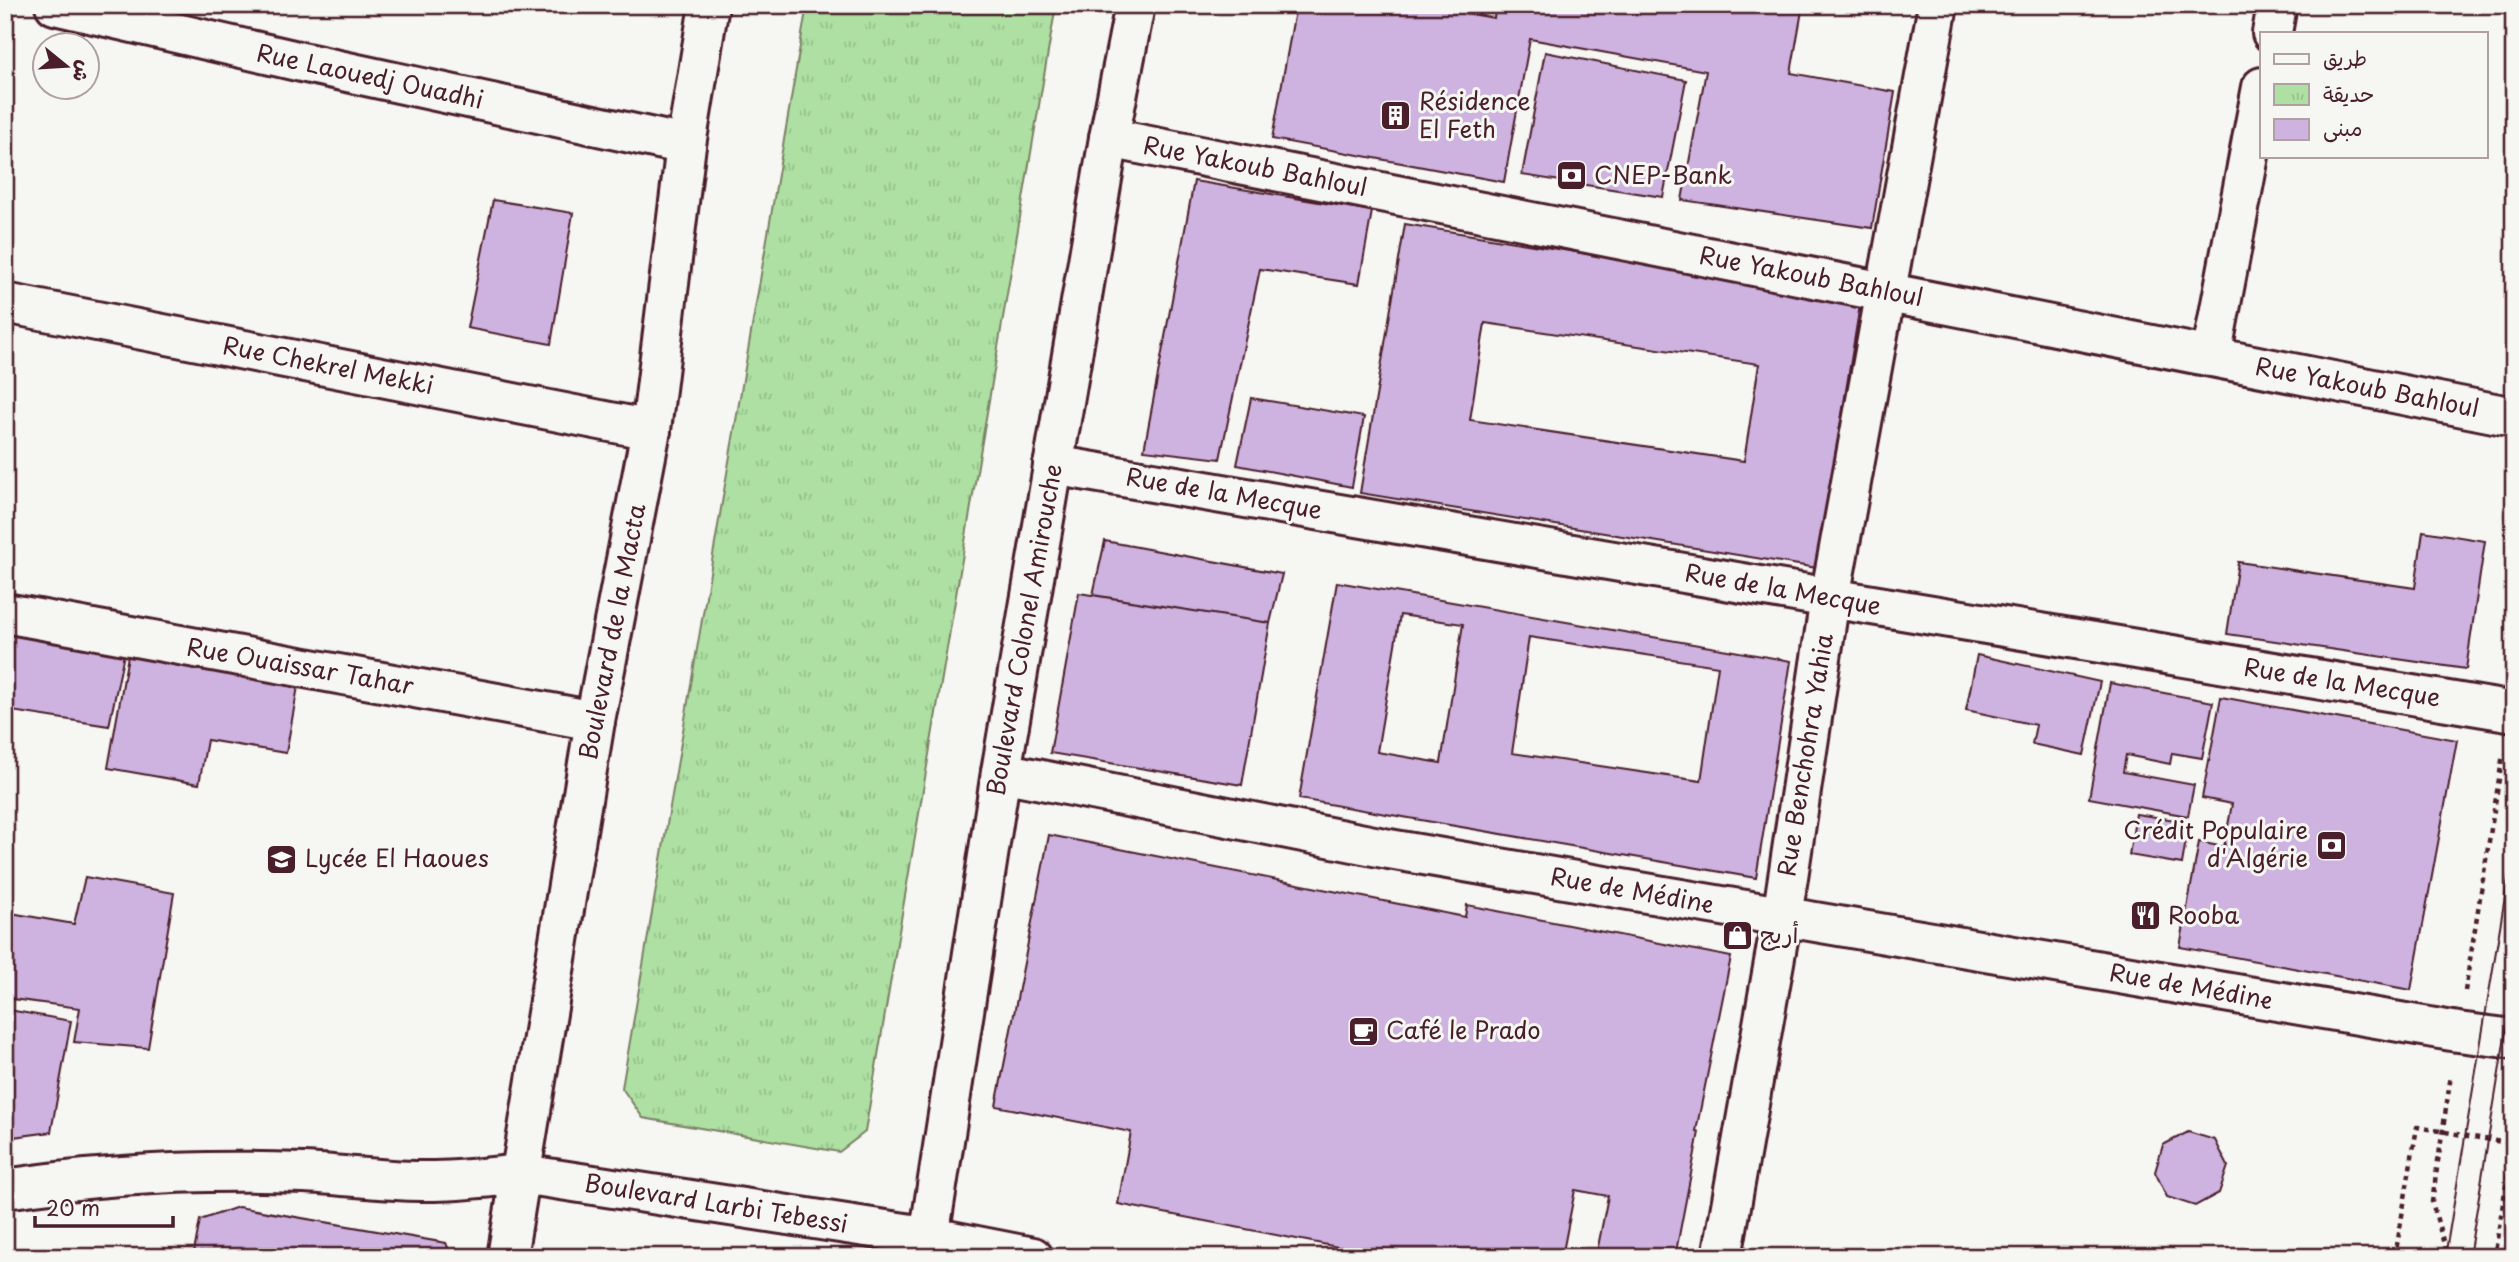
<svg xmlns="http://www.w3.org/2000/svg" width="2519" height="1262" font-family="'Playpen Sans','Playpen Sans Arabic',sans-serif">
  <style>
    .park { fill: url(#park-tufts); stroke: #7c8066; stroke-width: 2 }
    .building { fill: #ceb3e1; stroke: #4a1f2b; stroke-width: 2; fill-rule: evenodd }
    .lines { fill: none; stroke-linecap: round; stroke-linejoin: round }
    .minor-casing { stroke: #4a1f2b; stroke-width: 44 }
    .secondary-casing { stroke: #4a1f2b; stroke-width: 44 }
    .primary-casing { stroke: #4a1f2b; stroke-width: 44 }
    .path { stroke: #4a1f2b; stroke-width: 4.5; stroke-dasharray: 5 5; stroke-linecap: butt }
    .minor { stroke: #f6f6f2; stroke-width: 38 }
    .secondary { stroke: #f6f6f2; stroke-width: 38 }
    .primary { stroke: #f6f6f2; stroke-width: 38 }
    .tram { stroke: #4a1f2b; stroke-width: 2 }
    .labels { text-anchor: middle; stroke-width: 6; stroke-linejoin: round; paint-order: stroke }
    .street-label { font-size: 24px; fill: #4a1f2b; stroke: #f6f6f2 }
    .poi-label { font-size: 24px; fill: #4a1f2b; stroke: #f6f6f2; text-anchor: start }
  </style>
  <defs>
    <pattern id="park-tufts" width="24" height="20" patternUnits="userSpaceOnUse" patternTransform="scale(1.75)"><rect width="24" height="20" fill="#ade0a2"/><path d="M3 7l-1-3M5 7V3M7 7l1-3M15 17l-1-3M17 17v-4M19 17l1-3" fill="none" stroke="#96c08c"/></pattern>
  </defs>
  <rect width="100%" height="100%" fill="#f6f6f2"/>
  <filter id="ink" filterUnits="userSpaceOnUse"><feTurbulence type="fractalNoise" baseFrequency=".0143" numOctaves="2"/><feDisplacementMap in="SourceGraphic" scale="14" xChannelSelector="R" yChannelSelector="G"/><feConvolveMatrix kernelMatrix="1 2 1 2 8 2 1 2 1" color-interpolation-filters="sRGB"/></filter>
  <g filter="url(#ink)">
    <!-- park -->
    <path class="park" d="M807 5H1056L865 1132 839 1152 643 1118 622 1088Z"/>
    <!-- building -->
    <path class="building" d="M1296 5H1422L1494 18 1496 5H1803L1791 73 1895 92 1872 228 1682 200 1706 71 1530 39 1504 182 1272 139Z
      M1545 52 1686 80 1663 197 1522 175Z
      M1194 181 1372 211 1359 284 1260 269 1220 459 1144 450Z
      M493 200 573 213 551 344 467 328Z
      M1405 224 1861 299 1817 568 1360 493ZM1485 323 1759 364 1744 461 1470 420Z
      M1251 398 1364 417 1352 487 1237 465Z
      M2423 531 2485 541 2466 669 2227 634 2238 562 2415 588Z
      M1105 541 1282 574 1270 623 1093 595Z
      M1337 582 1791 661 1756 878 1299 799ZM1400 615 1463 624 1441 763 1377 752ZM1529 637 1718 666 1701 781 1512 753Z
      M1079 593 1270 623 1242 785 1050 753Z
      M5 628 125 649 109 726 5 710Z
      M129 650 299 681 286 753 207 740 199 784 108 768Z
      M1977 655 2100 682 2084 755 2032 744 2036 725 1966 710Z
      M2110 683 2213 702 2202 758 2172 753 2170 764 2126 755 2123 772 2194 785 2188 816 2089 798Z
      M2221 697 2457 740 2411 990 2180 947 2199 842 2224 847 2232 804 2202 798Z
      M2136 814 2189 822 2182 864 2129 855Z
      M1049 835 1465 917 1467 905 1731 957 1696 1131 1699 1132 1675 1257H1596L1608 1196 1575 1190 1562 1257H1389L1118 1204 1131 1132 996 1106Z
      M85 877 174 893 148 1048 74 1042 80 1008 5 998V912L74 924Z
      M9 1010 71 1021 51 1132 5 1138V1031Z
      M2188 1132 2215 1140 2228 1166 2219 1193 2195 1206 2167 1197 2155 1172 2163 1145Z
      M238 1207 446 1243 452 1257H193L200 1220Z"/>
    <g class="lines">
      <defs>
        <path id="minor" d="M55 5 306 63 686 145
          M2272 33 2277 5
          M1109 138 2514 417
          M5 303 651 430
          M2211 357 2262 87
          M1053 465 1830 598 2514 712
          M5 613 595 721
          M1001 772 1389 849 2458 1032 2514 1039
          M1722 1257 1782 917 1830 598 1938 5"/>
        <path id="secondary" d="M5 1189C103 1174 205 1169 304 1173 343 1175 382 1181 421 1181 454 1182 489 1177 522 1174"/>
        <path id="primary" d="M522 1174 931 1237 1033 1257
          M507 1257 595 721 651 430 686 145 709 5
          M926 1257 1001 772 1109 138 1135 5"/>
      </defs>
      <!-- minor casing -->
      <use href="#minor" class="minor-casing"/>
      <!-- secondary casing -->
      <use href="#secondary" class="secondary-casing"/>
      <!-- primary casing -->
      <use href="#primary" class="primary-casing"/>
      <!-- path -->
      <path class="path" d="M2465 991 2503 754
        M2446 1251 2432 1202 2451 1075
        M2469 1254V1257
        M2395 1257 2417 1127 2513 1144 2494 1257
        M2509 1257 2514 1223"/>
      <!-- minor -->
      <use href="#minor" class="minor"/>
      <!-- secondary -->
      <use href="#secondary" class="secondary"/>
      <!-- primary -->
      <use href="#primary" class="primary"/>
      <!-- tram -->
      <path class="tram" d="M2445 1257 2514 843
        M2469 1257 2514 981"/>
    </g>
  </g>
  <!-- icons -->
  <defs>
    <symbol id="building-square" viewBox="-11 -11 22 22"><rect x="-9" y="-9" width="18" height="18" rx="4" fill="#4a1f2b" stroke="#f6f6f2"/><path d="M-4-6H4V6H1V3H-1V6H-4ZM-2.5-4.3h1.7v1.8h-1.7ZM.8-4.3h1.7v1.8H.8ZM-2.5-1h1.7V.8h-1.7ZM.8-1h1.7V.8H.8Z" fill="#fff"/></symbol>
    <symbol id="bank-square" viewBox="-11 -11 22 22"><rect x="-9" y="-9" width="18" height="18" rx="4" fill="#4a1f2b" stroke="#f6f6f2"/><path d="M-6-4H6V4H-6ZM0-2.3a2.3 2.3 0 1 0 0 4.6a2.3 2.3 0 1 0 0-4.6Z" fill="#fff"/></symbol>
    <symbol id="university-square" viewBox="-11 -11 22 22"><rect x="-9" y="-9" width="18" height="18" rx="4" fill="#4a1f2b" stroke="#f6f6f2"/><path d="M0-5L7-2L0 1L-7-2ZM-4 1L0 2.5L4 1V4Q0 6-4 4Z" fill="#fff"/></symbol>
    <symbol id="restaurant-square" viewBox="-11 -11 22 22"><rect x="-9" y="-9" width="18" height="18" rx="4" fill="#4a1f2b" stroke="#f6f6f2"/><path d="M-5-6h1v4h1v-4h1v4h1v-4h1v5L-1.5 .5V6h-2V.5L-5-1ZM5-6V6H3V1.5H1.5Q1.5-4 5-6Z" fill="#fff"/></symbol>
    <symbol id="shop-square" viewBox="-11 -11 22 22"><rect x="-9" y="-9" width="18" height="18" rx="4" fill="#4a1f2b" stroke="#f6f6f2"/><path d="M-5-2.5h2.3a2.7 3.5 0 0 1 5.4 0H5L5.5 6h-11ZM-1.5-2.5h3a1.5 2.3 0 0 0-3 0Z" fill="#fff"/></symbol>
    <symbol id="cafe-square" viewBox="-11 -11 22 22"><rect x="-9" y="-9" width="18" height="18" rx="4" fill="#4a1f2b" stroke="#f6f6f2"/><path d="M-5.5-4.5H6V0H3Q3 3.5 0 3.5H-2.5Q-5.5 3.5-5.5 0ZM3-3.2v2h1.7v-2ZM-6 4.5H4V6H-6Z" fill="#fff"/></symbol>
  </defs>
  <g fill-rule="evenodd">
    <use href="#building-square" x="1378" y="98" width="35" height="35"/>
    <use href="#bank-square" x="1554" y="158" width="35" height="35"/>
    <use href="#bank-square" x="2314" y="828" width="35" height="35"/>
    <use href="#university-square" x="264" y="842" width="35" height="35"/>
    <use href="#restaurant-square" x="2128" y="898" width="35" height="35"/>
    <use href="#shop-square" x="1720" y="918" width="35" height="35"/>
    <use href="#cafe-square" x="1346" y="1014" width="35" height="35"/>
  </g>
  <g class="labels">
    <!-- street labels -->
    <g class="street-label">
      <text transform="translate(370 77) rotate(12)" y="8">Rue Laouedj Ouadhi</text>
      <text transform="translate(1255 167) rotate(11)" y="8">Rue Yakoub Bahloul</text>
      <text transform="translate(1811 277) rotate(11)" y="8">Rue Yakoub Bahloul</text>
      <text transform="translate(328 366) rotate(11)" y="8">Rue Chekrel Mekki</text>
      <text transform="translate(2367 388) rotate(11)" y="8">Rue Yakoub Bahloul</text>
      <text transform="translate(1224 494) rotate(10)" y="8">Rue de la Mecque</text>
      <text transform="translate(1783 590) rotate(10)" y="8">Rue de la Mecque</text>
      <text transform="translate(1025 630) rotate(-80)" y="8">Boulevard Colonel Amirouche</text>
      <text transform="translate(613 632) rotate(-79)" y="8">Boulevard de la Macta</text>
      <text transform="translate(300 667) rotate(10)" y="8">Rue Ouaissar Tahar</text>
      <text transform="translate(2342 683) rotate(9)" y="8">Rue de la Mecque</text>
      <text transform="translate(1806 755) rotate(-81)" y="8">Rue Benchohra Yahia</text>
      <text transform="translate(1632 891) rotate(10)" y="8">Rue de Médine</text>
      <text transform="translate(2191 987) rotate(10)" y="8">Rue de Médine</text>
      <text transform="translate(716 1204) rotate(9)" y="8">Boulevard Larbi Tebessi</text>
    </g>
    <!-- poi labels -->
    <g class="poi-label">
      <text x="1419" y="110">Résidence<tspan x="1419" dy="28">El Feth</tspan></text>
      <text x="1594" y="184">CNEP-Bank</text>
      <text x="2308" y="839" text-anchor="end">Crédit Populaire<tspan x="2308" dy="28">d'Algérie</tspan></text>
      <text x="305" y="867">Lycée El Haoues</text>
      <text x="2168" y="924">Rooba</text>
      <text x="1760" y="943">أريج</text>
      <text x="1386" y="1039">Café le Prado</text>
    </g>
  </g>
  <!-- margin -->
  <rect width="2519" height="1262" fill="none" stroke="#f6f6f2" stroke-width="28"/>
  <rect x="14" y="14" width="2491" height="1234" fill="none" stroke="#4a1f2b" stroke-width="2.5" filter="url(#ink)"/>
  <!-- legend -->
  <rect x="2260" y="32" width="228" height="126" fill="#f6f6f2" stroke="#b1a0a2" stroke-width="2"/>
  <rect x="2274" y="54" width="35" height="10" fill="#f6f6f2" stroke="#b1a0a2" stroke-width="2"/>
  <text x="2323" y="66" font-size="21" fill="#4a1f2b">طريق</text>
  <rect x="2274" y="84" width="35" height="21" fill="url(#park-tufts)" stroke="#b1a0a2" stroke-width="2"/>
  <text x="2323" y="102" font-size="21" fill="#4a1f2b">حديقة</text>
  <rect x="2274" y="119" width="35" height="21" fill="#ceb3e1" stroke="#b1a0a2" stroke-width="2"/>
  <text x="2323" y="136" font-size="21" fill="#4a1f2b">مبنى</text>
  <!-- north arrow -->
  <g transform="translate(66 66) rotate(108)"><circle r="33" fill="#f6f6f2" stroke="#b1a0a2" stroke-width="2"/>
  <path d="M0-5L12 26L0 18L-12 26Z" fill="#4a1f2b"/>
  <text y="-10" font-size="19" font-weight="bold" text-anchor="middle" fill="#4a1f2b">ش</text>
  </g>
  <!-- scale -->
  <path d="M35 1216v10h138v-10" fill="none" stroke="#4a1f2b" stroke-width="3.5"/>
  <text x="46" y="1216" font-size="21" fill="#4a1f2b" stroke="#f6f6f2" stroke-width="5" paint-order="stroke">20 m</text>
</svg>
